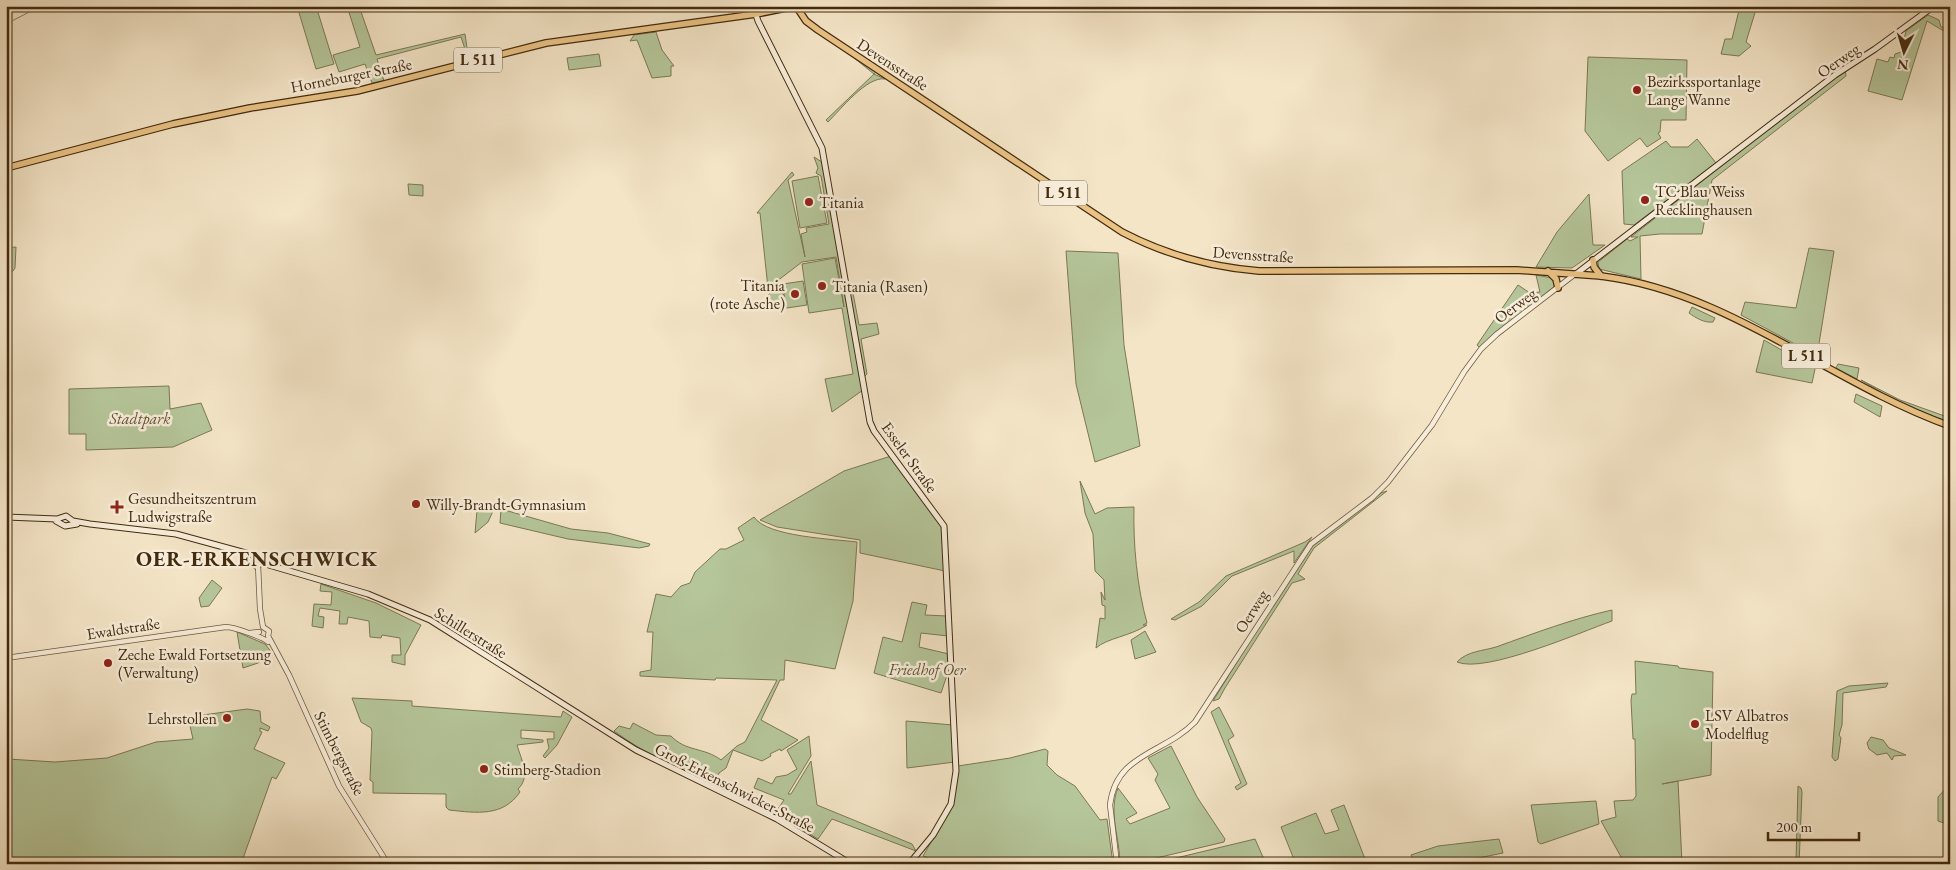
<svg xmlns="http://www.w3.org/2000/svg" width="1956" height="870" font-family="'EB Garamond',serif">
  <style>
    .green { fill: #b5c69a; stroke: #7c7854 }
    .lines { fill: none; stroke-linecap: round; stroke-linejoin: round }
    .stream { stroke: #788376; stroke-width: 1 }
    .tertiary-casing { stroke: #6f5a3d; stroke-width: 6 }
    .secondary-casing { stroke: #432b0f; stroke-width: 7 }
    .primary-casing { stroke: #432b0f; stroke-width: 8 }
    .trunk-casing { stroke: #432b0f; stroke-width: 8 }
    .tertiary { stroke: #f8eedb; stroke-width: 4.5 }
    .secondary { stroke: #f8eedb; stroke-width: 5 }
    .primary { stroke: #eac284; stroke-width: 5.5 }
    .trunk { stroke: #eac284; stroke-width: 5.5 }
    .poi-dot { fill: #8f2418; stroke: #f8eedb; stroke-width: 2 }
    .labels { text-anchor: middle; stroke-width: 5; stroke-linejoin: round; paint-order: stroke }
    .shield { fill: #f8eedb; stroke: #79664c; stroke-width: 1 }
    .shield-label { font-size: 15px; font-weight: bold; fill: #432b0f }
    .street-label { font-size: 16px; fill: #432b0f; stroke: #f8eedb }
    .poi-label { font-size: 16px; fill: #432b0f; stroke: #f8eedb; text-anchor: start }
    .park-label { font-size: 16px; font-style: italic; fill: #605232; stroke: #f8eedb }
    .district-label { font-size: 21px; font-weight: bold; letter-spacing: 1px; fill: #432b0f; stroke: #f8eedb }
  </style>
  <rect width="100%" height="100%" fill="#f4e5c7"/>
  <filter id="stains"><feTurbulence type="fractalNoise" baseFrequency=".004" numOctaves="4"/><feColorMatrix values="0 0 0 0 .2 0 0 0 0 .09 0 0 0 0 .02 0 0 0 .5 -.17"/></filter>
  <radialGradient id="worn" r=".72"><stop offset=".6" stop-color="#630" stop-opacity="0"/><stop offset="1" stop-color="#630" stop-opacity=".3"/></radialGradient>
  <!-- green -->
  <path class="green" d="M297 6H316L334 64 316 69Z
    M347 6H359L376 55 465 34 467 48 465 49 461 37 377 59 384 81 372 83 365 64 339 72 333 55 360 47Z
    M1740 6H1757L1746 42 1751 46 1739 56 1721 54 1725 39H1732Z
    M1928 15 1939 20 1941 27H1950V30H1942L1927 21 1902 100 1868 91 1877 59 1888 62 1890 57 1894 58 1895 54 1901 52 1906 31Z
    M656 32 662 50 674 66H671V76L652 78 637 40 630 41 634 35Z
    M843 49 876 72 874 74 885 79C867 76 840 110 828 122L826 120 874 74Z
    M599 54 601 66 569 70 567 58Z
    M1588 57 1687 60 1686 120H1661L1660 132 1658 133 1661 138 1647 147 1640 138 1608 161 1585 131Z
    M1845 69 1846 76 1712 180 1702 234H1660L1640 236 1641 279 1599 269 1598 262 1602 259 1627 239 1630 241 1638 237H1631Z
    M1697 139 1716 163 1634 225 1624 224 1622 171 1666 141 1671 147H1688Z
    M814 157 822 162 849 295 853 293 859 325 877 323 879 334 861 339 867 374 863 378V390L832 412 825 379 853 374 842 308 809 313 802 264 835 258 844 307 836 257 802 262 768 288 760 213H757L792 172 794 175 788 180 805 257 801 234 807 232 806 228 829 224 821 176 816 173 818 168Z
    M818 176 827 223 800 228 792 181Z
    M408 184 423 185V196L409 195Z
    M1589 194 1593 245H1605L1572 268 1536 267 1557 232Z
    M16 247 15 268 13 271 6 272V248Z
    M1809 248 1834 251 1817 356 1741 315 1745 302 1796 308Z
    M1066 251 1118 253 1124 345 1140 446 1095 462 1076 384Z
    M1536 275 1552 278 1556 285 1480 348 1477 345 1518 285 1530 293 1540 292Z
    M803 281 807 305 787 308 764 301 775 286 781 285 785 301 783 284Z
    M1692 307 1715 318 1713 322C1704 323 1696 318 1689 313Z
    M1764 340 1815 369 1812 383 1756 372Z
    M1838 364 1859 368 1857 379 1836 368Z
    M1861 380 1900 400 1950 418V423L1897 402Z
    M169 386 170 409 201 403 212 430 173 447 86 450V434H69V389Z
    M1856 394 1882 406 1880 417 1854 402Z
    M891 456 942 527 945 571 860 553V540L777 527 760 520 844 471Z
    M1080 481 1095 514 1107 508 1134 507C1133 544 1137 587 1147 623L1143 625H1147C1131 636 1107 638 1096 648L1100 618 1105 619V606L1102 605 1101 592 1105 600 1104 580 1095 571 1093 534 1085 513Z
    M1387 491 1314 548 1298 574 1305 579 1292 583 1225 688 1219 699 1213 701 1294 569 1314 542 1381 493Z
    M501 509 571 529 608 533 650 544 649 546 639 548 568 539 500 523Z
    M477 510 493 511 488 522 475 533Z
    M754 517C767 537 834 539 857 542L853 601 835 669 785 660 784 680H780L761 720 798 740 781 751 780 749 770 754 771 756 762 761 733 750 726 768 719 773 714 784C678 769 645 754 614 731L619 726 630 729 633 723 656 735 671 736C686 752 704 747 721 760L737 746 745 742 777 680 716 678 715 680 640 676V672L651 670 653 632H647L656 594 671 597 681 586 690 583 695 572 720 549H726L744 540 738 528Z
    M1312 537 1294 563V551L1232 576 1202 606 1175 620 1171 619 1199 602 1226 576 1305 542Z
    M212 580 222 588 209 606 201 607 199 598Z
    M321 584 376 603 421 625 405 655V665L392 662V655H401L400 638 382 635 381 638 370 637 369 621 348 617 347 624H339L340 611 320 608 318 616 324 617 323 628 312 626 314 604 331 605 332 592 320 591Z
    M912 602 927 605 925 615 947 616 948 636 921 633 919 647 949 654 948 672 941 693 874 673 883 637 902 642Z
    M1612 610V621C1581 632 1485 674 1457 662 1467 651 1483 651 1496 647 1535 633 1572 619 1612 610Z
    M1145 631 1156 652 1135 659 1131 640Z
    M237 632 265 644 273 654 258 663 243 668Z
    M1635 661 1678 666 1679 668 1713 672 1711 775 1662 784 1678 781 1682 864H1625L1601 821 1616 817 1614 801 1633 800 1636 796 1635 739H1633L1631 700 1632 694H1636Z
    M1888 683 1886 687 1843 693 1842 725 1839 735 1841 738 1838 759 1835 761 1832 757 1837 691 1849 686Z
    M352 698 412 701V706L561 717 563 711 572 717 557 745 545 758 543 756 549 748 547 739H554V732L521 730V738L543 740V742L517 745C521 759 531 777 518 789L520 792C503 817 477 813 449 810L446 807V794L373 793V782L370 780 372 732 371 728 361 722Z
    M1219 707 1234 736 1228 740 1247 784 1237 790 1235 787 1241 783 1211 712Z
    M247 709 260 711 261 722 270 727 268 731 260 728V731L262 732 254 749 285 763 276 779 272 777 241 864H6V751L8 759 55 762 107 758 156 742 193 739 188 717Z
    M906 721 953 725 955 762 907 768Z
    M809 736 811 756 788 794H791L811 761 817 805 912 844 916 851 832 819 818 839 775 813 784 800 754 788 758 778 772 784 776 777 787 775 797 769 787 750Z
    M1871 737 1883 740 1889 748 1906 755 1894 756 1892 760 1887 753 1877 755 1869 749 1867 743Z
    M1171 746 1197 797 1225 839 1224 842 1131 864H1120C1120 839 1108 812 1118 788L1137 813 1126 819 1130 824 1170 808 1155 780 1158 774 1148 758Z
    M1045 749 1048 751 1047 765 1057 775 1075 786 1100 820 1107 819 1113 864H942L923 856 953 804 958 766 1010 758Z
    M1950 784V825L1938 821V797Z
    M1798 786 1801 788 1802 792 1799 864 1796 861Z
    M1596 801 1599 824 1541 844 1538 842 1531 805Z
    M1344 805 1367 864 1295 862 1281 827 1316 813 1325 834 1339 830 1331 810Z
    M1255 839 1266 864H1151Z
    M1499 839 1503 853 1449 864H1415L1411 855 1438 846Z
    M1711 859 1789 864H1711Z"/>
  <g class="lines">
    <!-- stream -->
    <path class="stream" d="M6 24 41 6"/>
    <defs>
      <path id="tertiary" d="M258 565 260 609 263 627 269 631 268 636 289 675 339 786 388 864
        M250 633 259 632
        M6 658 226 627C234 627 265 638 268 642
        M1117 864 1110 805C1116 753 1164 754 1195 722L1311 544 1372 498 1388 482 1432 425 1464 372 1481 349 1497 334 1575 274"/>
      <path id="secondary" d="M753 6 758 21 822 148 870 422 874 431 944 526 956 771 951 804 933 835 909 864
        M1576 274 1835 75 1875 49 1934 6
        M6 517 57 519 66 516 73 521 90 524 176 534 253 555
        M56 521 65 526 77 524
        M245 556 256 566 262 563 263 558
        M262 563 368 594 430 620 636 750 777 819 851 864"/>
      <path id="primary" d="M6 168 173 124 250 108 357 91 546 43 756 14 796 6 806 21 818 30 1122 232C1166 255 1209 267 1259 271L1517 270 1601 276
        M1593 260 1594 267 1601 276
        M1548 271 1556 279 1558 288"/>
      <path id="trunk" d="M1601 276C1730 292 1830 383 1950 426"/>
    </defs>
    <!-- tertiary casing -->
    <use href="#tertiary" class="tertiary-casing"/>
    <!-- secondary casing -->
    <use href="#secondary" class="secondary-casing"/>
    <!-- primary casing -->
    <use href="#primary" class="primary-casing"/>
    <!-- trunk casing -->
    <use href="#trunk" class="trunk-casing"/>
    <!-- tertiary -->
    <use href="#tertiary" class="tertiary"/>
    <!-- secondary -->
    <use href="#secondary" class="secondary"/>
    <!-- primary -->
    <use href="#primary" class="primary"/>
    <!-- trunk -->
    <use href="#trunk" class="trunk"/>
  </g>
  <!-- markers -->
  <g class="poi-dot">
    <circle cx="1637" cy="90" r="5"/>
    <circle cx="1645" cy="200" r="5"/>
    <circle cx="809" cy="202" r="5"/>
    <circle cx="822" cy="286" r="5"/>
    <circle cx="795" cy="294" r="5"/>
    <circle cx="416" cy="504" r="5"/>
    <path d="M114.5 499.5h5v5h5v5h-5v5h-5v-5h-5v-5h5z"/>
    <circle cx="108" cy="663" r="5"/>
    <circle cx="227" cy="718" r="5"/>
    <circle cx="1695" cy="724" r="5"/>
    <circle cx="484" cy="769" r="5"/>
  </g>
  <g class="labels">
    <!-- shield labels -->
    <g class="shield">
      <rect x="454" y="47.5" width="48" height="25" rx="4"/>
      <rect x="1039" y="180.5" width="48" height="25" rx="4"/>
      <rect x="1782" y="343.5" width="48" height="25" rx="4"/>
    </g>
    <g class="shield-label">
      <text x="478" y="65">L 511</text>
      <text x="1063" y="198">L 511</text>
      <text x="1806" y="361">L 511</text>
    </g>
    <!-- street labels -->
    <g class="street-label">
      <text transform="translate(1838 60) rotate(-35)" y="6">Oerweg</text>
      <text transform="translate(893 64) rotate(33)" y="6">Devensstraße</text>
      <text transform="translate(351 75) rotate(-11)" y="6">Horneburger Straße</text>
      <text transform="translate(1253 254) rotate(4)" y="6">Devensstraße</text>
      <text transform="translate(1515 305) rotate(-37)" y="6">Oerweg</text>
      <text transform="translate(910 457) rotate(54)" y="6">Esseler Straße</text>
      <text transform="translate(1251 611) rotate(-58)" y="6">Oerweg</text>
      <text transform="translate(123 628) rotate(-9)" y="6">Ewaldstraße</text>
      <text transform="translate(471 632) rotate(32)" y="6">Schillerstraße</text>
      <text transform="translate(340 753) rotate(63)" y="6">Stimbergstraße</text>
      <text transform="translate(735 787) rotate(27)" y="6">Groß-Erkenschwicker-Straße</text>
    </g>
    <!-- poi labels -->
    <g class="poi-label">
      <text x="1647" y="87">Bezirkssportanlage<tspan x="1647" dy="18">Lange Wanne</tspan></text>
      <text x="1655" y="197">TC Blau Weiss<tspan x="1655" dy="18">Recklinghausen</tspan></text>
      <text x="819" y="208">Titania</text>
      <text x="785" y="291" text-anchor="end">Titania<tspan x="785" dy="18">(rote Asche)</tspan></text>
      <text x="832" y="292">Titania (Rasen)</text>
      <text x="128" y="504">Gesundheitszentrum<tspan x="128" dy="18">Ludwigstraße</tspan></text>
      <text x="426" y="510">Willy-Brandt-Gymnasium</text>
      <text x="118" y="660">Zeche Ewald Fortsetzung<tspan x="118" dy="18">(Verwaltung)</tspan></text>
      <text x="1705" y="721">LSV Albatros<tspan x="1705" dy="18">Modelflug</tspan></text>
      <text x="217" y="724" text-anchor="end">Lehrstollen</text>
      <text x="494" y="775">Stimberg-Stadion</text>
    </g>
    <!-- park labels -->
    <g class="park-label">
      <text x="140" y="424">Stadtpark</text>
      <text x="927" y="675">Friedhof Oer</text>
    </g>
    <!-- district labels -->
    <g class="district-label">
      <text x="257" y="566">OER-ERKENSCHWICK</text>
    </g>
  </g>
  <!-- margin -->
  <rect width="1956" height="870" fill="none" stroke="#f4e5c7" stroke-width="25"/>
  <rect x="8" y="8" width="1941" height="855" fill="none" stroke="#432b0f" stroke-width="2.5"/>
  <rect x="12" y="12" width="1931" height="845" fill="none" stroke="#432b0f"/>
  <!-- north arrow -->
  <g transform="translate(1904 52) rotate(185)" stroke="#f8eedb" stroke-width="4" paint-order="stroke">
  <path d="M0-4L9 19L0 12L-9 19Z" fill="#432b0f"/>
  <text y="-8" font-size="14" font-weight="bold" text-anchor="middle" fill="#432b0f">N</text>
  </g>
  <!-- scale -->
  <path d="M1768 832v8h91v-8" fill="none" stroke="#432b0f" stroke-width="2.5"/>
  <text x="1776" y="832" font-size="15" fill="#432b0f" stroke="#f8eedb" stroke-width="4" paint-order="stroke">200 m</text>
  <rect width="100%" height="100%" filter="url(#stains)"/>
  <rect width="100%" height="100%" fill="url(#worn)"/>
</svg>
